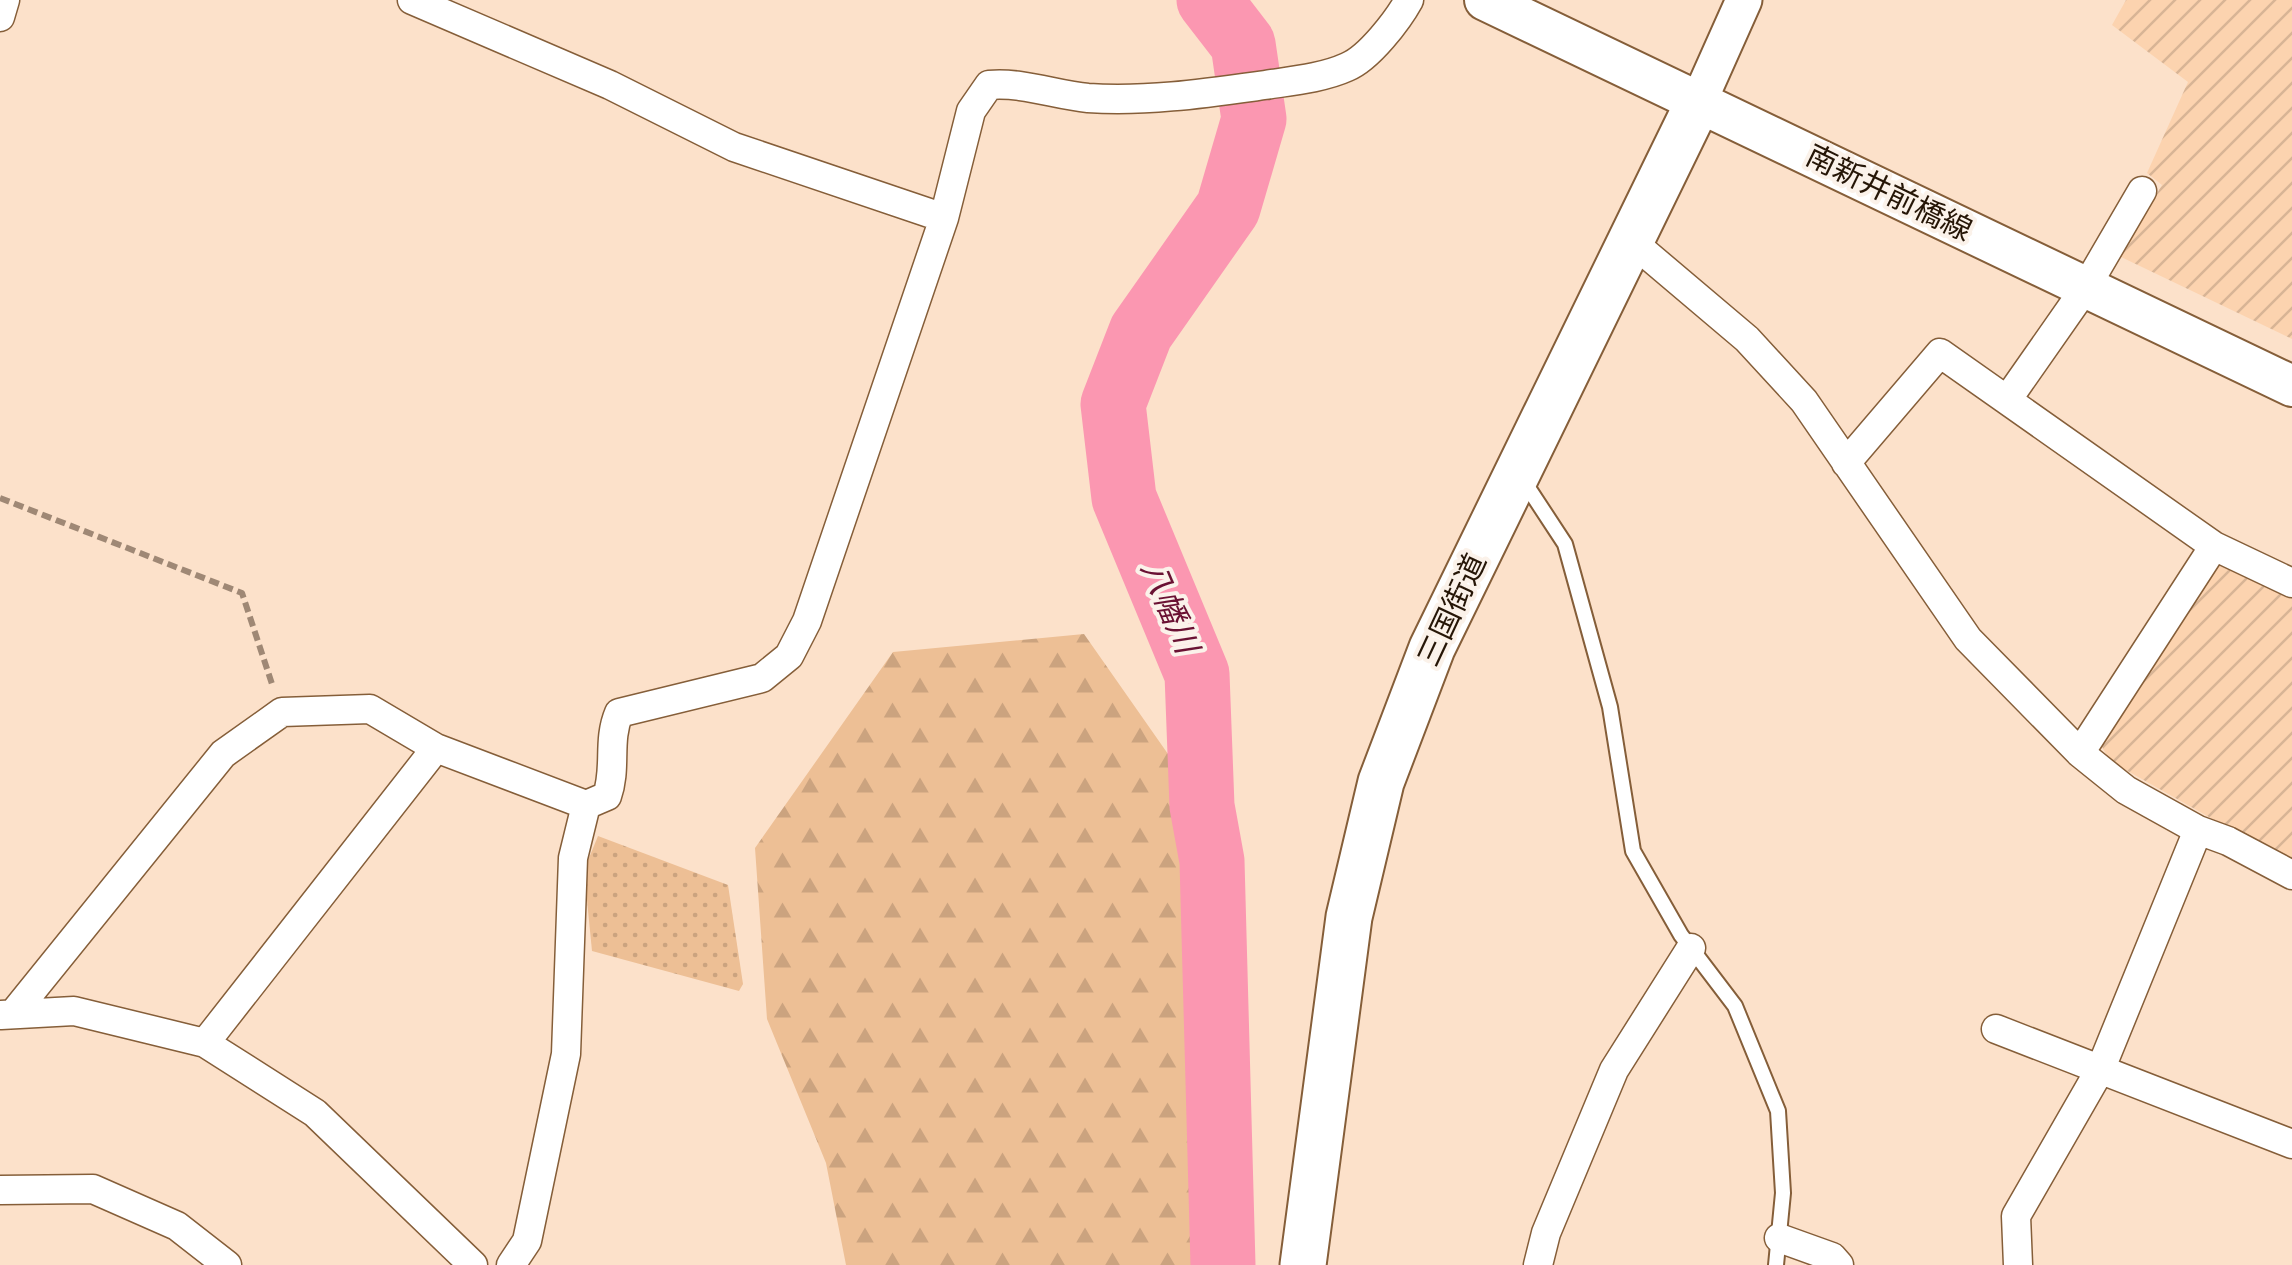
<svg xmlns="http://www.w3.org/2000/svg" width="2292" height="1265" font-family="'Times New Roman','Noto Sans JP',serif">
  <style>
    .industrial { fill: url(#industrial-furrows) }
    .forest { fill: url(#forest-firs) }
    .park { fill: url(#park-dots) }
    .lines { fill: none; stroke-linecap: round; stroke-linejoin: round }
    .river { stroke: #fb97b1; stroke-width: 65 }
    .service-casing { stroke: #855e39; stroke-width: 18 }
    .minor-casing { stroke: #855e39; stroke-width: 31 }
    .tertiary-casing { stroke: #855e39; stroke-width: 39 }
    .secondary-casing { stroke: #855e39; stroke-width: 44 }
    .primary-casing { stroke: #855e39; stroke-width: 49 }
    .path { stroke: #9f8875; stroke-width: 6; stroke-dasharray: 10 5; stroke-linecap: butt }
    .service { stroke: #fff; stroke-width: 14 }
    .minor { stroke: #fff; stroke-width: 28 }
    .tertiary { stroke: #fff; stroke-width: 35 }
    .secondary { stroke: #fff; stroke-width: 40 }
    .primary { stroke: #fff; stroke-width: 45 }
    .labels { text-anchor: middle; stroke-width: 8; stroke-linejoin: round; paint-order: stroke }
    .street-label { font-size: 30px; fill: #261607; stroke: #fbf2ea }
    .water-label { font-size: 32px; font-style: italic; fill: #6a1233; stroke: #fbf2ea }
  </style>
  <defs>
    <pattern id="industrial-furrows" width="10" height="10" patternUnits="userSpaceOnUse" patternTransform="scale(2.5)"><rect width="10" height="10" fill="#fcd3af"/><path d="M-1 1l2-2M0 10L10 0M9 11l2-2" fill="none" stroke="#d8b495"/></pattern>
    <pattern id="forest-firs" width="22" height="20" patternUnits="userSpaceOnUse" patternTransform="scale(2.5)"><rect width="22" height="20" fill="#edbf95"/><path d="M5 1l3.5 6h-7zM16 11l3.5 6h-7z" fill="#cba37f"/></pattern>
    <pattern id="park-dots" width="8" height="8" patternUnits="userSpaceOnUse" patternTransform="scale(2.5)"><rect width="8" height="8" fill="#edbf95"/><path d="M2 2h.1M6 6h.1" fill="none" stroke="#cba37f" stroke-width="1.8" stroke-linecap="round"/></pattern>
  </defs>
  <rect width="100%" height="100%" fill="#fce1ca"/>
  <!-- industrial -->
  <path class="industrial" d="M2126 0H2292V339L2119 256 2162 185 2147 173 2188 82 2112 25Z
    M2218 563 2292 596V864L2110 761 2101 745Z"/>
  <!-- forest -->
  <path class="forest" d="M1084 634 1182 774 1201 959 1188 1133 1215 1265H846L826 1163 767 1019 755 848 893 652Z"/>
  <!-- park -->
  <path class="park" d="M598 836 728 885 743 984 739 991 592 951 584 870Z"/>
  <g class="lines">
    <!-- river -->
    <path class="river" d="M1209 0 1243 44 1254 119 1228 208 1141 332 1113 404 1124 498 1197 674 1202 806 1212 861 1223 1265"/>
    <defs>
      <path id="service" d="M1523 480 1565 544 1610 707 1633 851 1681 935 1735 1006 1778 1111 1783 1193 1776 1265"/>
      <path id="minor" d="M412 0 610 85 734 147 944 218
        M0 17 5 0
        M1630 240 1747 339 1804 401 1968 639 2080 753 2126 790 2198 830 2101 1068 2016 1216 2018 1265
        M2007 400 2086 287 2142 191
        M1846 463 1940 353 2214 546 2292 583
        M436 748 586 805
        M2080 753 2214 546
        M2198 830 2228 841 2292 875
        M13 1014 223 754 282 712 370 709 436 748 205 1043
        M1 1015 74 1011 205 1043 315 1113 473 1265
        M1996 1029 2292 1144
        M0 1190 93 1189 177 1226 227 1265
        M1779 1238 1832 1257 1839 1265
        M511 1265 527 1241 566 1054 573 858 586 805 607 796C617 768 607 741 619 713L762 678 789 656 807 621 944 218 971 111 989 85C1024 82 1055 95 1088 98 1147 102 1207 93 1265 85 1291 81 1323 78 1347 67 1369 58 1398 20 1409 0
        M1538 1265 1546 1233 1614 1070 1691 948"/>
      <path id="tertiary" d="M1698 103 1744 0"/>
      <path id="secondary" d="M1485 0 2292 386"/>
      <path id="primary" d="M1303 1265 1349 917 1381 782 1432 648 1698 103"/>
    </defs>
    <!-- service casing -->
    <use href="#service" class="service-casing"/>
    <!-- minor casing -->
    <use href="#minor" class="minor-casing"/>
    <!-- tertiary casing -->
    <use href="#tertiary" class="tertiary-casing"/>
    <!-- secondary casing -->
    <use href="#secondary" class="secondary-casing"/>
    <!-- primary casing -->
    <use href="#primary" class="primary-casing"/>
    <!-- path -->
    <path class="path" d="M0 498 242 593 273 687"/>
    <!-- service -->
    <use href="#service" class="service"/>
    <!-- minor -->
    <use href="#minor" class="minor"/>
    <!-- tertiary -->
    <use href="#tertiary" class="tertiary"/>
    <!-- secondary -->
    <use href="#secondary" class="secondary"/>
    <!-- primary -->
    <use href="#primary" class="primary"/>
  </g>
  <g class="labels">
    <!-- street labels -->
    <g class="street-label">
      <text transform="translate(1889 193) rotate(26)" y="10">南新井前橋線</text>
      <text transform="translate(1452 610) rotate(-65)" y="10">三国街道</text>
    </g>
    <!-- water labels -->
    <g class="water-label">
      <text transform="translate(1170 607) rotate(67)" y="11">八幡川</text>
    </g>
  </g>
</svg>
